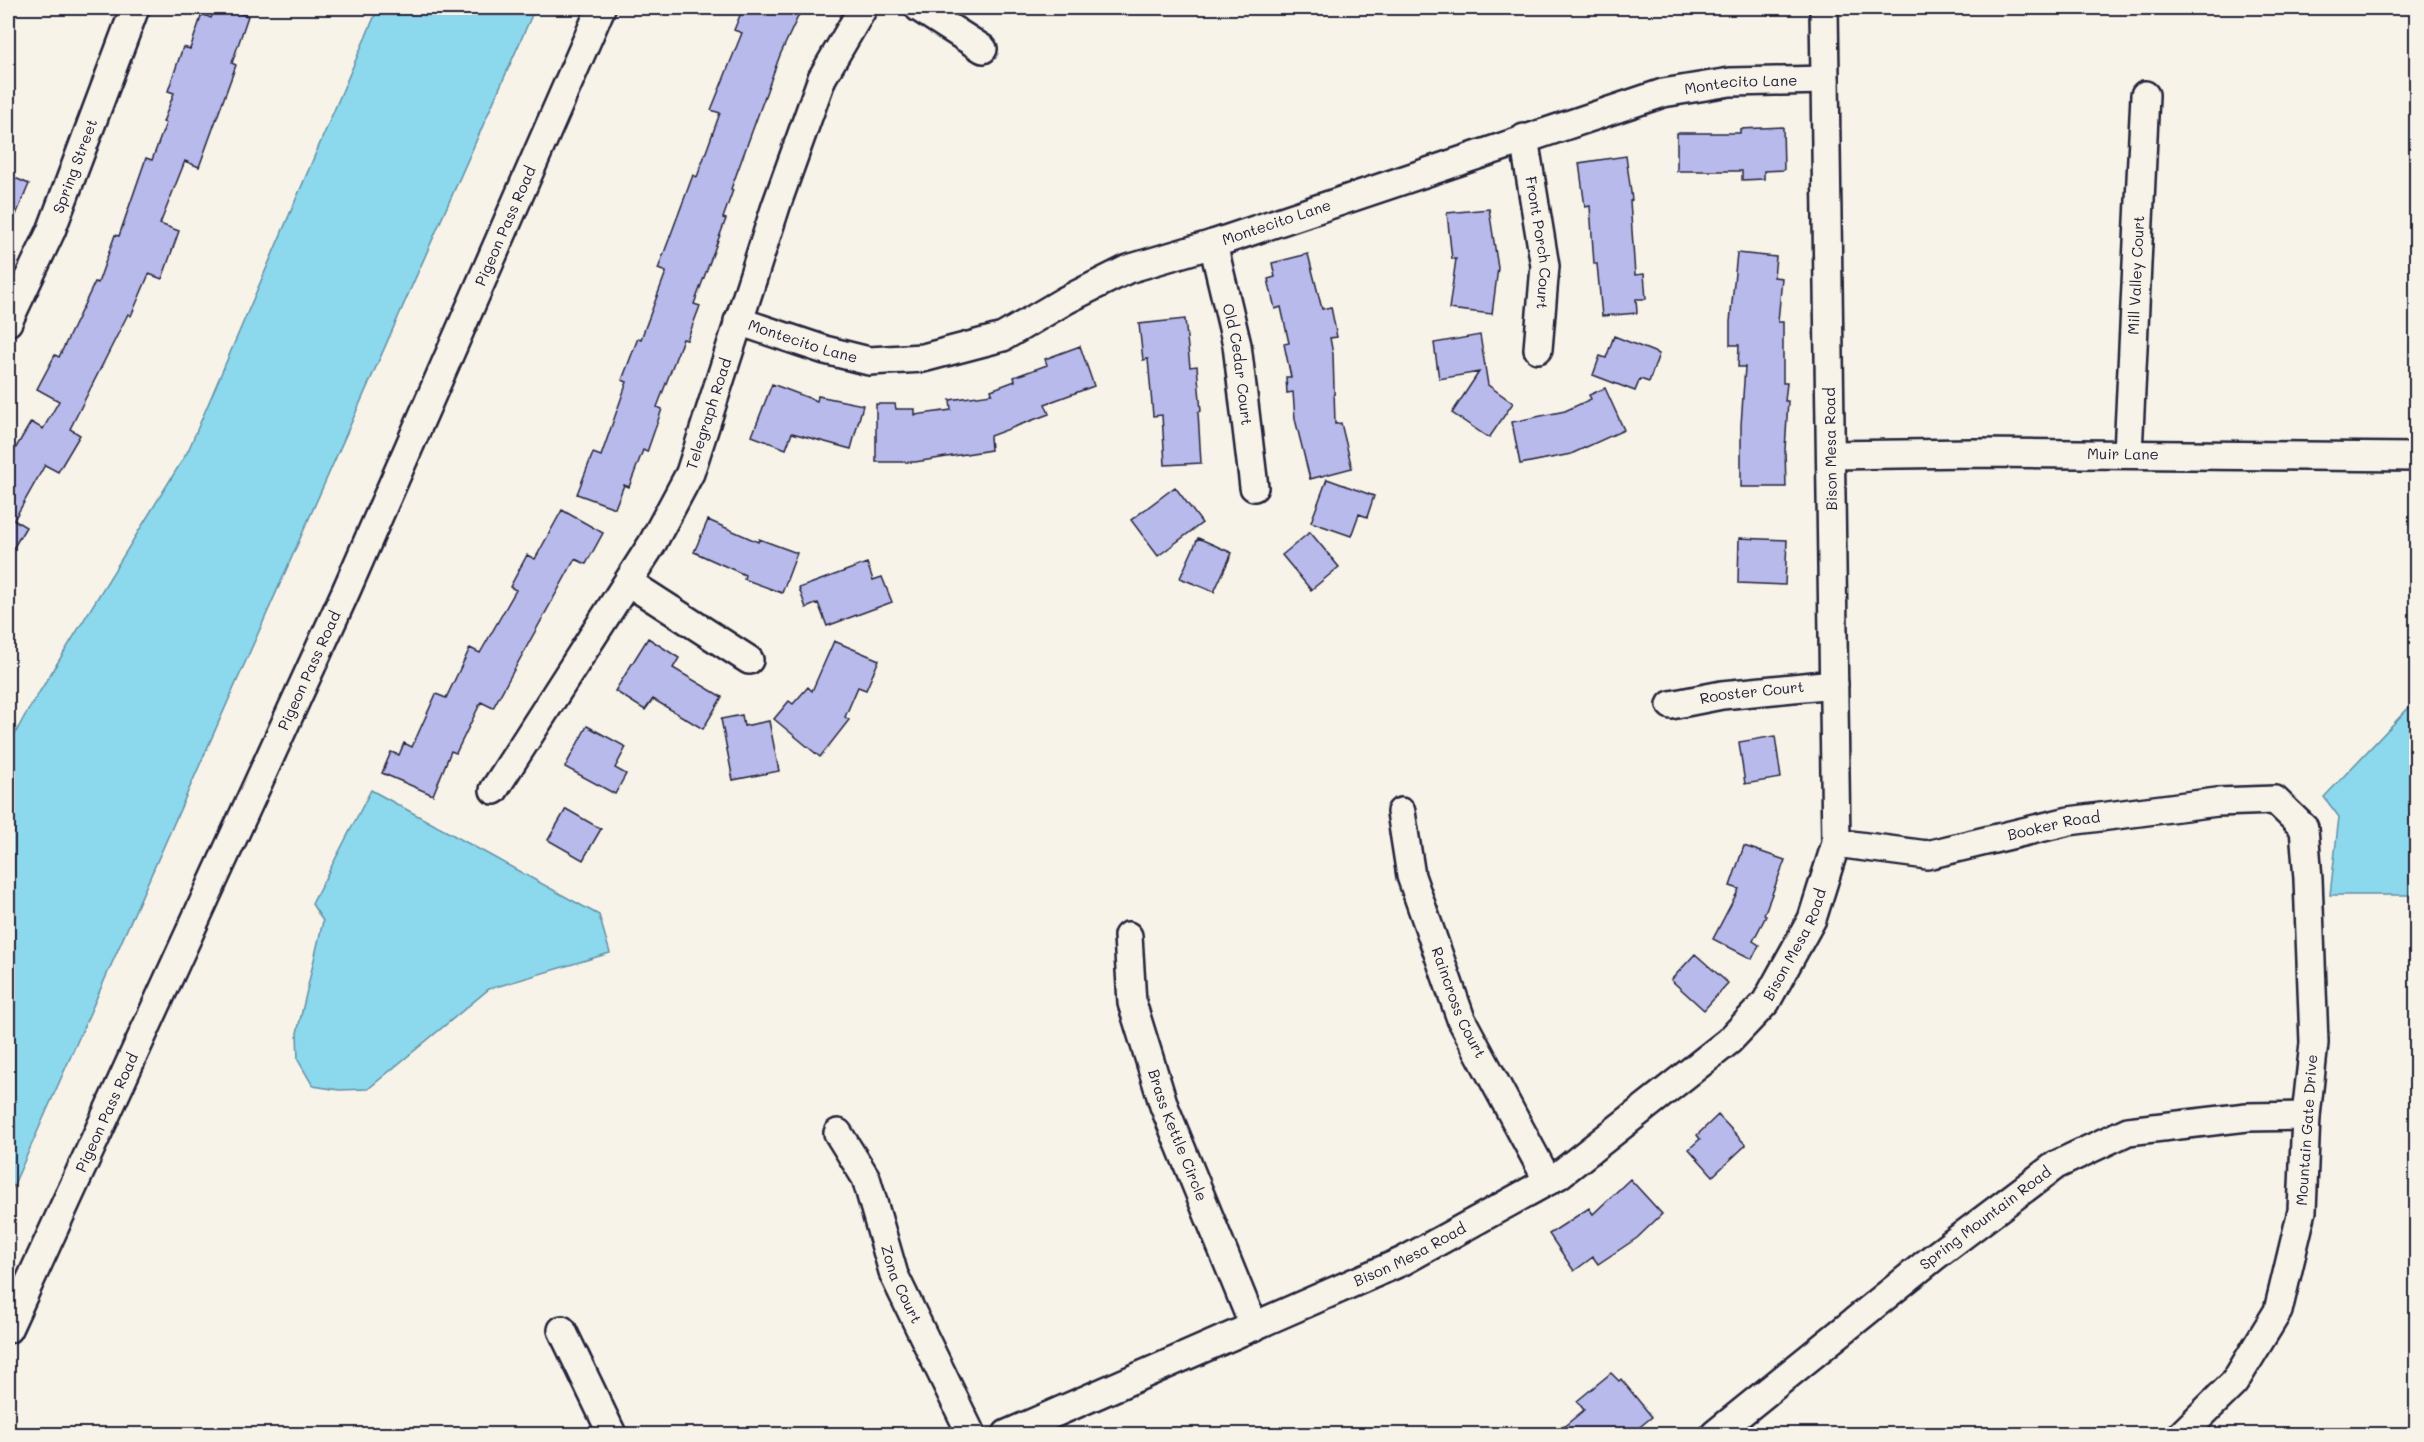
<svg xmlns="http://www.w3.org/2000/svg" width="2424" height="1442" font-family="Mali,sans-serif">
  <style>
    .water { fill: #8cd8ec; stroke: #628fa5; stroke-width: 1.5 }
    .building { fill: #b8baeb; stroke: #22223b; stroke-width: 1.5 }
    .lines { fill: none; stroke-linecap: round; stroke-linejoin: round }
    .minor-casing { stroke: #22223b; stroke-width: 32 }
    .minor { stroke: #f7f3e8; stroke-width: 27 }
    .labels { text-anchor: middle; stroke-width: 4.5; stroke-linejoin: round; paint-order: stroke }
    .street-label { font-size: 15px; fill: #22223b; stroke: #f7f3e8 }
  </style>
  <rect width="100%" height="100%" fill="#f7f3e8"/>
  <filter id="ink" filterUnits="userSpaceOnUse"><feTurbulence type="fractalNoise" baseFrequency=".0167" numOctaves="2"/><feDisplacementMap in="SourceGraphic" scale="12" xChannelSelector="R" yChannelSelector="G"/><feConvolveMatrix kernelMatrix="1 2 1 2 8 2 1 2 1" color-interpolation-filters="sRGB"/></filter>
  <g filter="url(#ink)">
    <!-- water -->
    <path class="water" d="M378 8H535L8 1198V747L24 717 188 451Z
      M2416 700V895H2330L2339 817 2324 797Z
      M371 790 599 915 610 953 489 989 368 1089 339 1090 313 1086 298 1060 297 1033 323 921 312 904Z"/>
    <!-- building -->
    <path class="building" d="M215 8H223L248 16 232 63 236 65 199 167 185 161 160 224 179 231 162 279 149 274 131 316 128 314 70 429 80 435 58 472 45 465 14 520 26 527 8 557V461L31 422 43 429 59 401 37 389 55 355 59 357 95 282 98 283 115 235 119 236 146 158 152 160 166 123 163 122 174 93 168 91 183 47 190 49 202 14 211 18Z
      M743 8H802L780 55 731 189 733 190 723 218 726 219 694 304 700 306 687 340 683 339 657 407 662 409 647 452 643 450 629 487 624 485 615 508 577 494 593 453 601 456 627 382 622 380 638 338 641 339 666 272 658 269 693 175 697 177 720 113 711 110 742 33 734 30Z
      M1783 127 1784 170 1764 171V179L1742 180V171H1677V133H1740V129Z
      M1626 156 1632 200 1630 201 1635 275 1644 274 1646 299H1636L1637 313 1602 316 1597 264H1594L1590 206 1585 207 1579 163Z
      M8 175 29 184 8 234Z
      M1489 209 1498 268 1492 314 1449 309 1456 259H1452L1447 213Z
      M1737 253 1776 257 1774 277 1782 278 1778 322H1783V383H1787L1785 401H1788L1785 450 1786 487H1741V425L1745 367H1738L1739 345H1730V322Z
      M1308 254 1322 309 1331 307 1337 337 1330 338 1333 354 1335 424 1341 423 1352 468 1310 479 1295 419 1293 392 1287 393 1286 377H1291L1284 344 1289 343 1281 307 1275 309 1268 279 1275 277 1272 263Z
      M1185 319 1190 367 1197 366 1201 411 1198 412 1201 463 1165 465 1162 415 1153 416 1148 359 1143 360 1139 324Z
      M1480 335 1488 385 1513 403 1489 438 1452 413 1479 372 1439 379 1434 343Z
      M1614 336 1659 354 1649 382 1640 379 1635 391 1593 375 1600 356 1606 358Z
      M1080 346 1094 386 1045 404 1049 414 990 436 991 450 915 462H876V404H895L896 409H915V415L951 410 950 400 992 394 991 390 1015 381 1014 377 1047 365 1045 359Z
      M772 384 817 401 818 396 863 405 851 449 792 433 786 449 752 436Z
      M1605 388 1624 430 1571 454 1520 464 1512 422 1565 411 1591 399 1589 395Z
      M1327 479 1374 496 1367 517 1359 514 1351 536 1311 522Z
      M1175 487 1202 523 1158 556 1131 520Z
      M562 510 603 533 586 564 575 559 493 708 481 702 456 753 451 751 433 795 382 773 391 752 399 755 404 743 412 747 436 694 446 698 470 648 480 653 516 590 510 587 527 555 535 559Z
      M708 520 758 542 759 539 797 553 782 593 744 579 745 575 694 552Z
      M1310 532 1339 567 1311 590 1282 555Z
      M1198 538 1232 553 1214 592 1180 578Z
      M1739 538 1787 540 1785 585 1738 583Z
      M867 563 873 580 882 577 892 602 827 626 818 603 806 608 799 588Z
      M648 638 679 658 673 668 722 697 703 729 653 699 645 710 615 691Z
      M834 641 879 660 866 690 858 687 845 717 849 720 820 757 774 719 789 701 793 704 808 687 812 691Z
      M742 715 744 726 769 721 779 771 733 780 721 719Z
      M587 726 626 747 615 768 626 774 615 794 565 767Z
      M1775 736 1781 778 1745 784 1739 742Z
      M566 809 601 829 583 860 548 840Z
      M1744 846 1785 860 1764 915 1766 916 1753 941 1759 945 1752 959 1713 939 1739 889 1730 886Z
      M1695 954 1728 983 1704 1010 1671 980Z
      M1718 1115 1746 1145 1713 1176 1689 1149 1700 1139 1697 1135Z
      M1630 1179 1662 1214 1637 1238 1598 1264 1593 1257 1574 1271 1549 1234 1589 1208 1593 1214Z
      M1611 1373 1619 1381 1621 1379 1652 1417 1631 1434H1555L1584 1410 1577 1401Z"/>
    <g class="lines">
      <defs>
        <g id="minor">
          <path d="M919 8 983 49"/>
          <path id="s1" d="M1524 138 1545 266 1538 349"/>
          <path id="s2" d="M1213 244 1237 345 1254 487"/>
          <path id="s3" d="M738 321 825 350 869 361 923 358 1003 337 1066 300 1128 269 1213 244 1663 93 1730 82 1825 80"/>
          <path id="s4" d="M8 322 51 231 135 8"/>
          <path id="s5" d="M2128 453 2145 95"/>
          <path id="s6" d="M1831 455 1972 453 2416 457"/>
          <path d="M628 582 749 660"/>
          <path id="s7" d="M1671 705 1722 695 1834 684"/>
          <path id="s8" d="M494 790 652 544 690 473 776 206 822 78 863 8"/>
          <path id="s9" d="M1401 812 1411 876 1461 1019 1548 1181"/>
          <path id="s10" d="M1836 843 1927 855 2069 821 2217 802 2275 800 2304 828 2308 879 2314 1043 2306 1116 2302 1211 2278 1311 2234 1383 2182 1434"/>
          <path id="s11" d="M1128 936 1132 1003 1164 1106 1254 1327"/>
          <path id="s12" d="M838 1133 866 1178 894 1275 971 1434"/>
          <path id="s13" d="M8 1329 346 591 601 8"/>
          <path d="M562 1330 612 1434"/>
          <path id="s14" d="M1007 1434 1403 1261 1559 1175 1729 1041 1766 1002 1812 919 1836 843 1824 8"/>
          <path id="s15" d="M1715 1434 1934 1257 2056 1165 2128 1131 2247 1117 2306 1116"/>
        </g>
      </defs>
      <!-- minor casing -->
      <use href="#minor" class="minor-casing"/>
      <!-- minor -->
      <use href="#minor" class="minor"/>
    </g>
  </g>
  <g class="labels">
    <!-- street labels -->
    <g class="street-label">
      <text dy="5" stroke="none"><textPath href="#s3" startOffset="1058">Montecito Lane</textPath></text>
      <text dy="5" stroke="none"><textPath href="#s4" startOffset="170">Spring Street</textPath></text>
      <text dy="5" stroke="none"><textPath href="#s3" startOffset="572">Montecito Lane</textPath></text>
      <text dy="5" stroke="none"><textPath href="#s13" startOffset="1210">Pigeon Pass Road</textPath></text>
      <text dy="5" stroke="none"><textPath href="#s1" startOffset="106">Front Porch Court</textPath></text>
      <text dy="5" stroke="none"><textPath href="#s5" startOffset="178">Mill Valley Court</textPath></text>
      <text dy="5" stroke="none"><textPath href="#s3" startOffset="68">Montecito Lane</textPath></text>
      <text dy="5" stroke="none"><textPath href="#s2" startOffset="123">Old Cedar Court</textPath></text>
      <text dy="5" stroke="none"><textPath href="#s8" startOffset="435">Telegraph Road</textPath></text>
      <text transform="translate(1831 449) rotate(-91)" y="5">Bison Mesa Road</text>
      <text dy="5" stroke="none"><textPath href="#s6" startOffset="292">Muir Lane</textPath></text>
      <text dy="5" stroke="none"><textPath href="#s13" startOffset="724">Pigeon Pass Road</textPath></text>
      <text dy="5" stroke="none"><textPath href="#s7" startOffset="82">Rooster Court</textPath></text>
      <text dy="5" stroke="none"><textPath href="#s10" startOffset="222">Booker Road</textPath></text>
      <text dy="5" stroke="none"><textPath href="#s14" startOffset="945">Bison Mesa Road</textPath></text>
      <text dy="5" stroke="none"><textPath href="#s9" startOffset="200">Raincross Court</textPath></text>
      <text dy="5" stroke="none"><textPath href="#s13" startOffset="238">Pigeon Pass Road</textPath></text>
      <text transform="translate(2307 1130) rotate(-86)" y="5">Mountain Gate Drive</text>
      <text dy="5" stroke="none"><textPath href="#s11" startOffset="207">Brass Kettle Circle</textPath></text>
      <text dy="5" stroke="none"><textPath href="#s15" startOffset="346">Spring Mountain Road</textPath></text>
      <text dy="5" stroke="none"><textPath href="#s14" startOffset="441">Bison Mesa Road</textPath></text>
      <text dy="5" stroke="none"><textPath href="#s12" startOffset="165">Zona Court</textPath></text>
    </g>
  </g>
  <!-- margin -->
  <rect width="2424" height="1442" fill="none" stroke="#f7f3e8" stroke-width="30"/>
  <rect x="15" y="15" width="2394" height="1412" fill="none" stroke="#22223b" stroke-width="2" filter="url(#ink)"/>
</svg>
